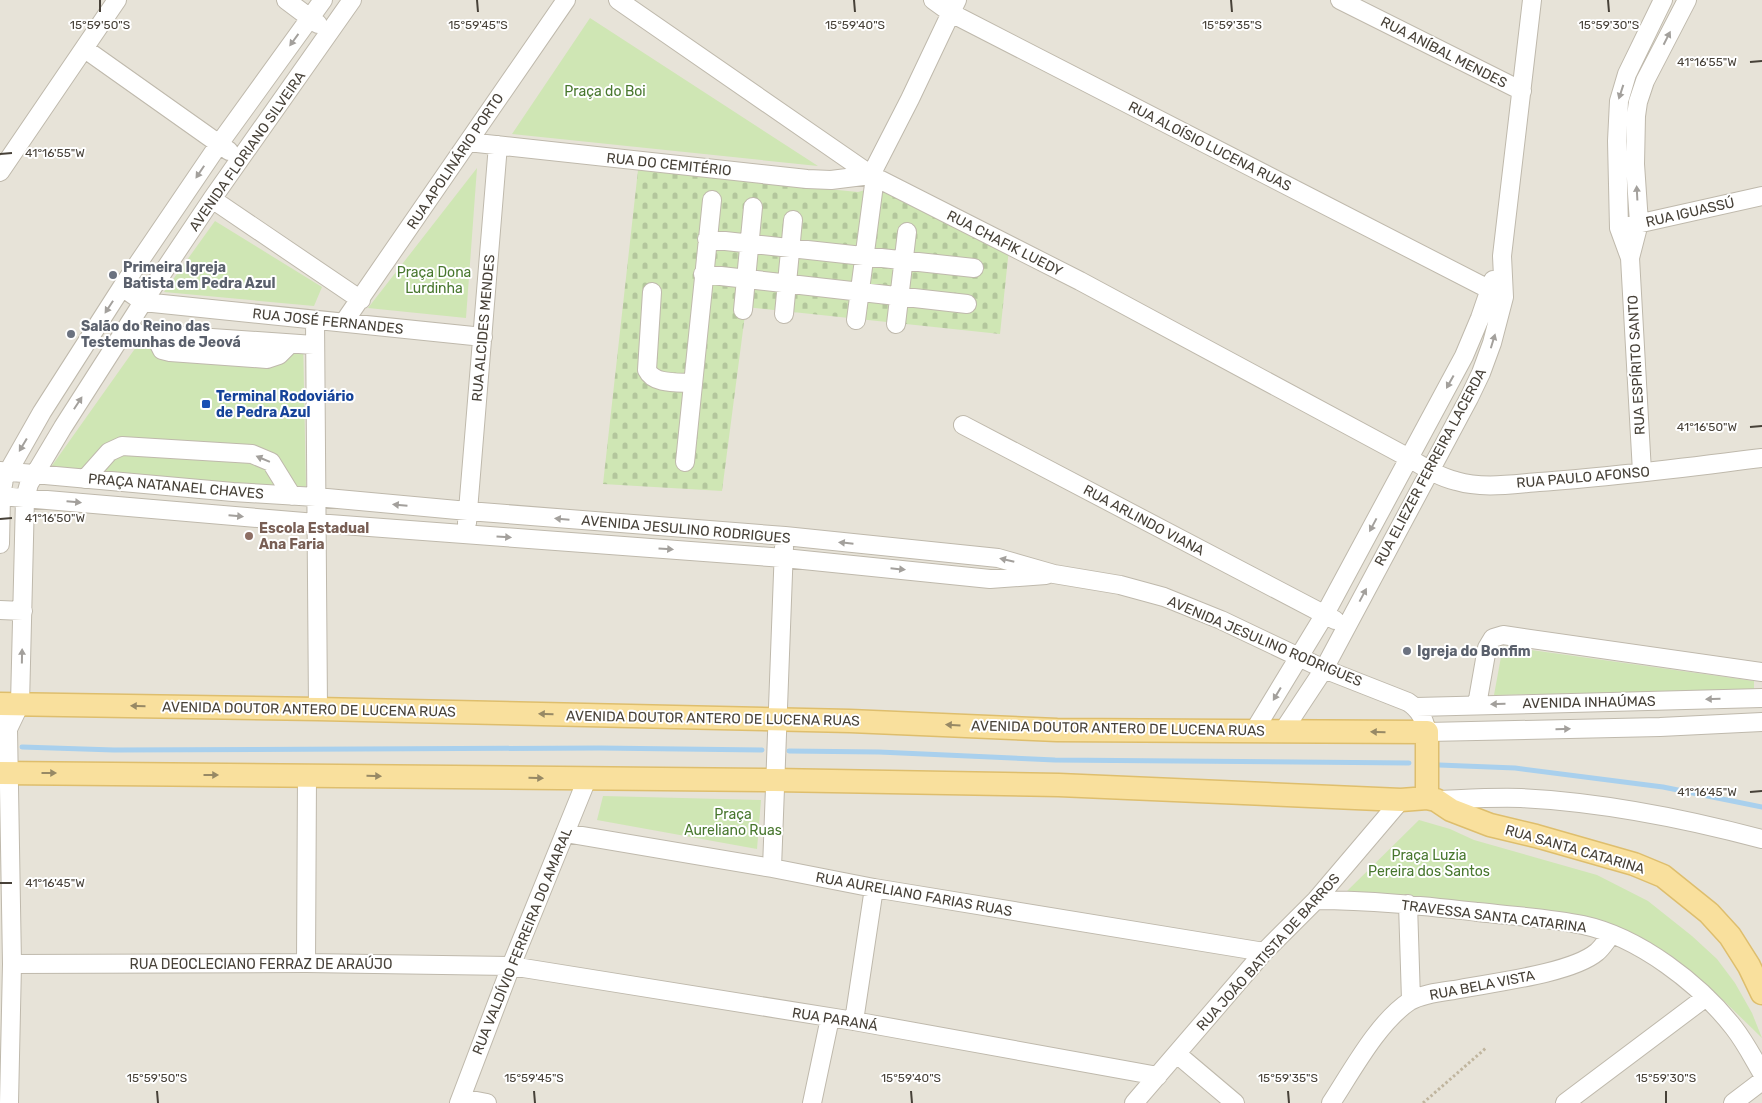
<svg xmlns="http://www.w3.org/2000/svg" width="1762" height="1103" font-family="Rubik,sans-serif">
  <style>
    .residential { fill: #e7e3d8 }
    .cemetery { fill: url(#cemetery-stones) }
    .park { fill: #cfe6b4 }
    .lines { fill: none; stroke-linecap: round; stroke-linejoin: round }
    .stream { stroke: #a9d0ed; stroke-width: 5 }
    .minor-casing { stroke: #bfb9ac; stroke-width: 20 }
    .major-casing { stroke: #debe6d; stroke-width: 25 }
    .path { stroke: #c0b59e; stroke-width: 3; stroke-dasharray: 2.5 2.5; stroke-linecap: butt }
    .minor { stroke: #fff; stroke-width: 18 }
    .major { stroke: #f9e09d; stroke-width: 22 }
    .oneway { fill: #a3a09c }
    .oneway2 { fill: #978965 }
    .ticks { fill: none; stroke: #474138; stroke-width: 2 }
    .worship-dot { fill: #6b7280; stroke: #fff; stroke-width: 2 }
    .transit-dot { fill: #1a4fb4; stroke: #fff; stroke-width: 2 }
    .education-dot { fill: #8d6e63; stroke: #fff; stroke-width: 2 }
    .labels { text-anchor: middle; stroke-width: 4; stroke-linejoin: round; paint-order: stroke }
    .street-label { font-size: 14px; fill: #474138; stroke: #fff }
    .park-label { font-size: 14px; fill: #48772e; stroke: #fff }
    .worship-label { font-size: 14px; font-weight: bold; fill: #5b616d; stroke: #fff; text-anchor: start }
    .transit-label { font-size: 14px; font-weight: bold; fill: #164399; stroke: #fff; text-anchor: start }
    .education-label { font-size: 14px; font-weight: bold; fill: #785e54; stroke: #fff; text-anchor: start }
    .ticks-label { font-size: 12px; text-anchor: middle; fill: #474138; stroke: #fff; stroke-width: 4; stroke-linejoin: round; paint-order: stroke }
  </style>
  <defs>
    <pattern id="cemetery-stones" width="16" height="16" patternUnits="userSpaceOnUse" patternTransform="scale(1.25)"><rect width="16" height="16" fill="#cfe6b4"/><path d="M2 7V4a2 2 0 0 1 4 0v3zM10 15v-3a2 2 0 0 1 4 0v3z" fill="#b3c69c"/></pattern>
  </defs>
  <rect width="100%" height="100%" fill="#f4f1e9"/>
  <!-- residential -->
  <path class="residential" d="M0 0H1762V1103H0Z"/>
  <!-- cemetery -->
  <path class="cemetery" d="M638 170 858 192 886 184 1009 249 1000 334 746 307 722 491 603 484Z"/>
  <!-- park -->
  <path class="park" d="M590 18 818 166 512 134Z
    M477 168 466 318 368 308Z
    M215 221 322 287 314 306 164 292Z
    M151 326 303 337 306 490 51 467Z
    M1503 646 1754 681V690L1494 695Z
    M603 796 761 800 757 849 597 820Z
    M1419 820 1450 829 1474 840 1597 875 1648 901 1692 936 1717 959 1735 983 1752 1013 1762 1038 1723 1000 1669 954 1626 933 1345 893Z"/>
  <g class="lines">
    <!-- stream -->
    <path class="stream" d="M22 747 114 750 599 748 762 750
      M789 751 879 752 1055 760 1409 763
      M1439 765 1515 768 1663 787 1762 807"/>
    <defs>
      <path id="minor" d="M286 0 318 24
        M618 0 871 175 1080 281 1409 458C1424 467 1439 477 1456 481 1482 489 1513 484 1539 482 1614 477 1688 467 1762 458
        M933 0 951 13 1504 297
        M1340 0 1522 91
        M85 49 229 151
        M468 142 807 179 831 180 871 175
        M0 172 117 0
        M871 175 910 99 957 0
        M212 199 361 300
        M1628 226 1762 196
        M707 239 974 268
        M1630 258 1639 223 1635 164 1636 116 1638 102 1645 81 1687 0
        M703 274 967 304
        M122 287 143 302 483 337
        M652 292 647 370C654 385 678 382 693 383
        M743 310 753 207
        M784 314 793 220
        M315 320 318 709
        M856 320 875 177
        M344 322 566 0
        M896 324 907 232
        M124 332 314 345
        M154 334 162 350 170 352 267 359 279 355 290 344
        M963 425 1335 620
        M685 462 712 200
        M0 471 233 492 316 497 468 511 785 536 998 558 1054 574 1120 585 1164 597 1221 620 1324 669 1408 702C1420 710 1424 719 1427 732L1660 727 1762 722
        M1642 472 1630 258 1619 228 1617 141 1619 101 1627 74 1663 0
        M85 479 109 452 122 446 252 454 271 462 292 496
        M0 496 316 523 784 558 990 579 1046 575
        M467 523 498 145
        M0 544 1 496 4 479 42 412 122 287 219 144 323 0
        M0 610 23 611
        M1477 705 1487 648 1493 638 1503 635 1762 672
        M1416 707 1762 698
        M5 719 8 729 12 964 9 1103
        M8 729 20 704 25 498 29 484 63 427 143 302 212 199 352 0
        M1254 731 1325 614 1464 356 1480 318 1493 280
        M1283 731 1324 669 1469 398 1481 373 1492 343 1504 297 1502 256 1532 0
        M1436 800C1464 799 1493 797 1521 798 1602 802 1683 818 1762 839
        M565 833 772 868 874 888 1264 952
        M772 868 784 547
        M1316 900C1371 900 1424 906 1478 912 1513 916 1549 918 1583 925 1639 937 1700 984 1734 1028 1745 1042 1753 1058 1762 1073
        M1408 904 1411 1000
        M306 963 307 775
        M12 964 306 963 511 966 854 1021 1158 1076
        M854 1021 874 888
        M1177 1054 1235 1103
        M461 1098 487 1103
        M459 1103 511 966 587 779
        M812 1103 830 1018
        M1134 1103 1264 952 1316 900 1401 800
        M1331 1103C1352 1071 1378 1022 1410 1001 1422 994 1440 992 1454 990 1489 983 1571 974 1597 952 1602 948 1607 940 1611 935
        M1565 1103 1706 997
        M1733 1103 1762 1081"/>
      <path id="major" d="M0 704 318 709 850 721 1057 730 1427 732V798
        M0 773 774 780 1059 785 1401 800 1427 798 1436 800 1451 810 1490 825 1536 836 1634 864 1663 876 1709 913 1730 936 1749 966 1762 993"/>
    </defs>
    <!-- minor casing -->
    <use href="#minor" class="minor-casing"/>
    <!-- major casing -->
    <use href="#major" class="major-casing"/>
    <!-- path -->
    <path class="path" d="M1423 1103 1486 1048"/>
    <!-- minor -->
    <use href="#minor" class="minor"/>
    <!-- major -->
    <use href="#major" class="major"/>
  </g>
  <!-- one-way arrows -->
  <defs><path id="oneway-solid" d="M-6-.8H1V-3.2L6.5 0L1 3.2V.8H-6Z" transform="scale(1.25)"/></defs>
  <g class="oneway">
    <use href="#oneway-solid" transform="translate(1667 38) rotate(-63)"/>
    <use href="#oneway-solid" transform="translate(294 40) rotate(126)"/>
    <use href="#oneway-solid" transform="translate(1621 92) rotate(108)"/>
    <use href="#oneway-solid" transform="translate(200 172) rotate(124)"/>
    <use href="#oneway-solid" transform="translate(1637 193) rotate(-93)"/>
    <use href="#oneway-solid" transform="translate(109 307) rotate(123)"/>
    <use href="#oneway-solid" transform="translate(1493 341) rotate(-73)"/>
    <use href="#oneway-solid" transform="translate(1450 382) rotate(119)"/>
    <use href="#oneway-solid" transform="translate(78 403) rotate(-57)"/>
    <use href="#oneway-solid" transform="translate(23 445) rotate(121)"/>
    <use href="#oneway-solid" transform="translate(263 459) rotate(-157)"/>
    <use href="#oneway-solid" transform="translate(74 502) rotate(5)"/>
    <use href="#oneway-solid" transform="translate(400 505) rotate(-175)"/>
    <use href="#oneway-solid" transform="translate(236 516) rotate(5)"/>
    <use href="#oneway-solid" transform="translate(562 519) rotate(-175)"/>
    <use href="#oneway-solid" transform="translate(1373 525) rotate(118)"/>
    <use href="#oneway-solid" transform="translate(504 537) rotate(4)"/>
    <use href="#oneway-solid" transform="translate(846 543) rotate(-174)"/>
    <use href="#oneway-solid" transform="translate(666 549) rotate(4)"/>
    <use href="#oneway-solid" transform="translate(1007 560) rotate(-167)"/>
    <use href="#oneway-solid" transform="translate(898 569) rotate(6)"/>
    <use href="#oneway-solid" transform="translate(1363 595) rotate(-62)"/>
    <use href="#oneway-solid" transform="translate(22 656) rotate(-89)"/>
    <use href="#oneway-solid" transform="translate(1277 694) rotate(121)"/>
    <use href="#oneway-solid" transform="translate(1713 699) rotate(179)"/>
    <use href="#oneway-solid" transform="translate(1498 704) rotate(179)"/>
    <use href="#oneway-solid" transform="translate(1563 729) rotate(-1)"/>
  </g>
  <g class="oneway2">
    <use href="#oneway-solid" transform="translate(138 706) rotate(-179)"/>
    <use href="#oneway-solid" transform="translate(546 714) rotate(-178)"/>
    <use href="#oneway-solid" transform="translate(953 725) rotate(-177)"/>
    <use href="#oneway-solid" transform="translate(1378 732) rotate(-179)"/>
    <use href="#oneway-solid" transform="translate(49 773)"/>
    <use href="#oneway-solid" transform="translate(211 775)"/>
    <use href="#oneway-solid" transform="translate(374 776) rotate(1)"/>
    <use href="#oneway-solid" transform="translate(536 778) rotate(1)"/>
  </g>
  <!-- ticks -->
  <path class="ticks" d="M100 0V12M477 0 478 12M854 0 855 12M1231 0 1232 12M1608 0 1609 12M1750 62 1762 61M0 154 12 153M1750 427 1762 426M0 519 12 518M1750 792 1762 791M0 883H12M157 1091 158 1103M534 1091 535 1103M911 1091 912 1103M1288 1091 1289 1103M1666 1091V1103"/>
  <!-- markers -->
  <g class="worship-dot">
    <circle cx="113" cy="275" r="5"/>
    <circle cx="71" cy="334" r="5"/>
    <circle cx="1407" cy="651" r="5"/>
  </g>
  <rect class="transit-dot" x="201" y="399" width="10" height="10" rx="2.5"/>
  <circle class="education-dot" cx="249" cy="536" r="5"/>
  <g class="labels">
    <!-- street labels -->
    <g class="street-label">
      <text transform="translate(1444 52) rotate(27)" y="5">RUA ANÍBAL MENDES</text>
      <text transform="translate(1210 146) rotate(27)" y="5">RUA ALOÍSIO LUCENA RUAS</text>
      <text transform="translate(247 151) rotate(-55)" y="5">AVENIDA FLORIANO SILVEIRA</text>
      <text transform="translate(455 161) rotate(-56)" y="5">RUA APOLINÁRIO PORTO</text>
      <text transform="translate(669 164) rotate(6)" y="5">RUA DO CEMITÉRIO</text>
      <text transform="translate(1690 212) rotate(-13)" y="5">RUA IGUASSÚ</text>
      <text transform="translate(1005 243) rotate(27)" y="5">RUA CHAFIK LUEDY</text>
      <text transform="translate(328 321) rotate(6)" y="5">RUA JOSÉ FERNANDES</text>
      <text transform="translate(483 328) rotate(-85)" y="5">RUA ALCIDES MENDES</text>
      <text transform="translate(1636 365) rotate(-93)" y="5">RUA ESPÍRITO SANTO</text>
      <text transform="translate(1430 467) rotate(-62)" y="5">RUA ELIEZER FERREIRA LACERDA</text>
      <text transform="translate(1583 477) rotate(-5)" y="5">RUA PAULO AFONSO</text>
      <text transform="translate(176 486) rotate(5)" y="5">PRAÇA NATANAEL CHAVES</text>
      <text transform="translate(1144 520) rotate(28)" y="5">RUA ARLINDO VIANA</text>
      <text transform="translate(686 529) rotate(5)" y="5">AVENIDA JESULINO RODRIGUES</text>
      <text transform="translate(1265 641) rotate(23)" y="5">AVENIDA JESULINO RODRIGUES</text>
      <text transform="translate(1589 702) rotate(-1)" y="5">AVENIDA INHAÚMAS</text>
      <text transform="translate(309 709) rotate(1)" y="5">AVENIDA DOUTOR ANTERO DE LUCENA RUAS</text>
      <text transform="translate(713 718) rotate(1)" y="5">AVENIDA DOUTOR ANTERO DE LUCENA RUAS</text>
      <text transform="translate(1118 728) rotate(1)" y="5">AVENIDA DOUTOR ANTERO DE LUCENA RUAS</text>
      <text transform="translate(1575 849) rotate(16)" y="5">RUA SANTA CATARINA</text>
      <text transform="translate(914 894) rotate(10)" y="5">RUA AURELIANO FARIAS RUAS</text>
      <text transform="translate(1494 916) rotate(7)" y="5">TRAVESSA SANTA CATARINA</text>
      <text transform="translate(522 941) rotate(-68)" y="5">RUA VALDÍVIO FERREIRA DO AMARAL</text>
      <text transform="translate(1268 952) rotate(-48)" y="5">RUA JOÃO BATISTA DE BARROS</text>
      <text x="261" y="969">RUA DEOCLECIANO FERRAZ DE ARAÚJO</text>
      <text transform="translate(1482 985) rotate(-11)" y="5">RUA BELA VISTA</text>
      <text transform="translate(835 1019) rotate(9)" y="5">RUA PARANÁ</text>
    </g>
    <!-- park labels -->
    <g class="park-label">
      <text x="605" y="96">Praça do Boi</text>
      <text x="434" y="277">Praça Dona<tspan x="434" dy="16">Lurdinha</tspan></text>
      <text x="733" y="819">Praça<tspan x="733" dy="16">Aureliano Ruas</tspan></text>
      <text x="1429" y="860">Praça Luzia<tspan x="1429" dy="16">Pereira dos Santos</tspan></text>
    </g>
    <!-- worship labels -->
    <g class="worship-label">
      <text x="123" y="272">Primeira Igreja<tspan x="123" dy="16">Batista em Pedra Azul</tspan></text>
      <text x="81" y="331">Salão do Reino das<tspan x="81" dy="16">Testemunhas de Jeová</tspan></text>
      <text x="1417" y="656">Igreja do Bonfim</text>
    </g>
    <!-- transit labels -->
    <g class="transit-label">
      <text x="216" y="401">Terminal Rodoviário<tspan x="216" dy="16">de Pedra Azul</tspan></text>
    </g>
    <!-- education labels -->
    <g class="education-label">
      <text x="259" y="533">Escola Estadual<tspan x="259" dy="16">Ana Faria</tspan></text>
    </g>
  </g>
  <g class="ticks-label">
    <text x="100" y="29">15°59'50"S</text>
    <text x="478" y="29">15°59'45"S</text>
    <text x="855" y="29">15°59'40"S</text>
    <text x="1232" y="29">15°59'35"S</text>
    <text x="1609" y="29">15°59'30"S</text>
    <text x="1707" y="66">41°16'55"W</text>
    <text x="55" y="157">41°16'55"W</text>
    <text x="1707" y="431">41°16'50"W</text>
    <text x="55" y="522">41°16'50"W</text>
    <text x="1707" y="796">41°16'45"W</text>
    <text x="55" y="887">41°16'45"W</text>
    <text x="157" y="1082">15°59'50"S</text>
    <text x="534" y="1082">15°59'45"S</text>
    <text x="911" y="1082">15°59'40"S</text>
    <text x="1288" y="1082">15°59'35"S</text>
    <text x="1666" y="1082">15°59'30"S</text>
  </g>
</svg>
